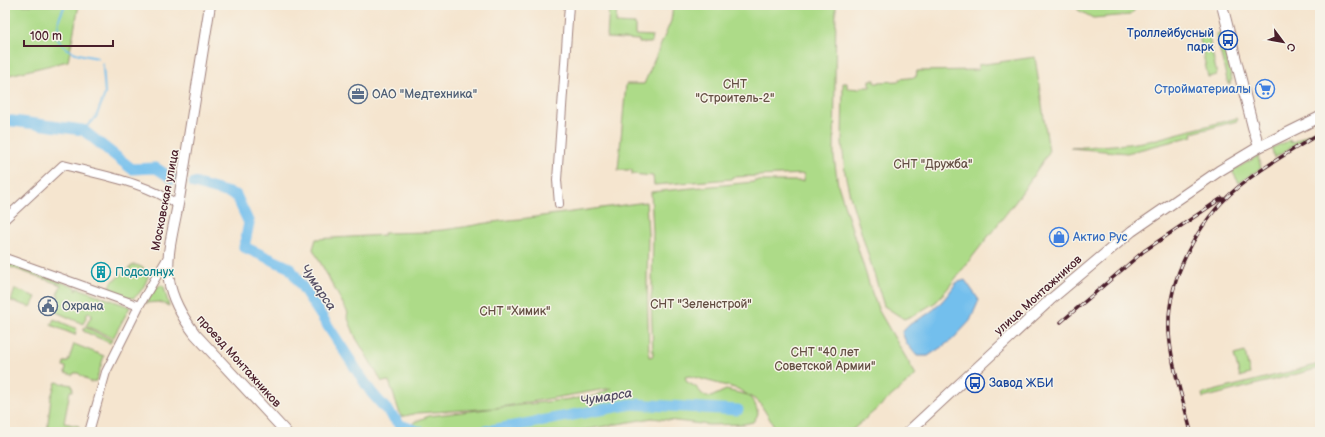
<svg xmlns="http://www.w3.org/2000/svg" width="1325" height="437" font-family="'Balsamiq Sans',sans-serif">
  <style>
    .green { fill: #addb88; stroke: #7c7d5a }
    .water { fill: #73bfed; stroke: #5e6f8c }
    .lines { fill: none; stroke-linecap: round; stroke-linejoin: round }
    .stream { stroke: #73bfed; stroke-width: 2 }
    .river { stroke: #73bfed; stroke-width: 11 }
    .minor-casing { stroke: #a0827d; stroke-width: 10 }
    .major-casing { stroke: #a0827d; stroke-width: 12 }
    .minor { stroke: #fff; stroke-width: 8 }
    .major { stroke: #fff; stroke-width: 10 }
    .rail-casing { stroke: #4a1f2b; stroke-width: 3.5 }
    .rail { stroke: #f7f3e8; stroke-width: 2; stroke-dasharray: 6; stroke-linecap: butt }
    .labels { text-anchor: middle; stroke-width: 3; stroke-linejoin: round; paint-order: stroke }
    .transit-label { font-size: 12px; fill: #164399; stroke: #f7f3e8; text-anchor: end }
    .park-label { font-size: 12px; fill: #634e42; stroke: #f7f3e8 }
    .shop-label { font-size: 12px; fill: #366cbe; stroke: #f7f3e8; text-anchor: end }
    .service-label { font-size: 12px; fill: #4e5e75; stroke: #f7f3e8; text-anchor: start }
    .street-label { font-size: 12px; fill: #4a1f2b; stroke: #f7f3e8 }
    .culture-label { font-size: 12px; fill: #0d838f; stroke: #f7f3e8; text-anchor: start }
    .water-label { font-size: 13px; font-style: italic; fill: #564f65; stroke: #f7f3e8 }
  </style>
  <rect width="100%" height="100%" fill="#f7f3e8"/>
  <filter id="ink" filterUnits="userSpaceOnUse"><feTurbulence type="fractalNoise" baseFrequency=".025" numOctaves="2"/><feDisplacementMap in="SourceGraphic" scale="8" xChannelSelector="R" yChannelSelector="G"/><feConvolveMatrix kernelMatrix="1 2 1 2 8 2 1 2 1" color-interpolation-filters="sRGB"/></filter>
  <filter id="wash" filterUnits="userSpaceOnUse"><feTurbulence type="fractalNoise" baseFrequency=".012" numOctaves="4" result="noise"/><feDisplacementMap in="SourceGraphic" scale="16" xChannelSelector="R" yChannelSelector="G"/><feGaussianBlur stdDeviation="0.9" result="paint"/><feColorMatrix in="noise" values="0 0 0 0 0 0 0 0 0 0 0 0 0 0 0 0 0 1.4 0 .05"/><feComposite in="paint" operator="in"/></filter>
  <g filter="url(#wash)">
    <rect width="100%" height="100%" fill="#f5e5cf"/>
    <!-- green -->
    <path class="green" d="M5 5H79L68 61 5 76Z
      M609 5H617L616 23 635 24V35L652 36 651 43H639V40L607 38Z
      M673 5H836L834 157 838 185 872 293 879 311 916 375 850 432H778L759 402 738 389 690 376 685 377 687 382 696 387 703 395 711 397 726 390 748 395 755 404 758 413 757 416 753 422 744 424 709 425 652 418 572 432H412L411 430 414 422 429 416 595 396 612 388 495 408 417 413 401 417 389 381 382 382 356 338 347 316 348 313 313 249 316 239 384 235V233L431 232V231C462 229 489 221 520 219L646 202 648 234 647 282 649 357 653 356 651 297 652 292 653 232 651 192 754 182V181H804V174L732 177V179L654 185 653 176 632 174V170H618L626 84H644L671 21Z
      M1077 5H1134V11L1130 15 1093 18 1078 10Z
      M1208 33 1217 75 1208 77 1199 35Z
      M1220 33 1232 80 1230 81V84H1228L1216 34Z
      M1035 57 1049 152 1016 201 948 288 936 302 914 315 904 319 884 306 850 196 845 173 842 142 843 83H847V88L861 89V87H870V80H875V83H879V82L900 81V79L916 77 917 71 978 70V65Z
      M1237 118 1238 120 1237 121 1192 133 1193 136 1127 153 1070 148 1128 144 1149 141Z
      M1320 128V129L1274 158 1272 148 1290 140 1291 143Z
      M1258 156 1261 168 1239 183 1232 171Z
      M5 261 77 288 76 291 78 288 130 307 113 338 86 326 92 315 88 312 83 324 52 310 59 296 57 295 61 285 5 265Z
      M133 265C136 265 138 265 141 267 144 268 147 270 148 273 149 280 138 298 132 298 125 298 117 294 111 291L109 286 112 282Z
      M162 285 164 287 169 306 159 302 146 303 156 287Z
      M15 289 36 297 31 307 11 301Z
      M54 319 77 329 75 335 51 325Z
      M85 327 112 340 110 343 83 331Z
      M74 344 104 356 96 381 90 382 78 373H74L73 375 65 373 66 367 63 366 64 362H68Z
      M1245 352 1250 374 1240 377 1234 355Z
      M1320 364V368L1203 398 1202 394Z
      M56 382 72 385 73 391H70L64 423 79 426 78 432H41V431H47L51 397Z"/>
    <!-- water -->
    <path class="water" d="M965 280 979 300 970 321 952 340 928 356H917L907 344 902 333C910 321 918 321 929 313 940 305 949 294 956 283Z"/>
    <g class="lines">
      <!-- stream -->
      <path class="stream" d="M65 5 59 19 57 38C68 54 79 54 97 58
        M83 130 96 117 105 94 103 66 102 64"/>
      <!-- river -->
      <path class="river" d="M5 120 83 130 132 169 156 168 173 179
        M194 183 236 195 249 223 244 247 290 268 371 392 400 425 420 432
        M481 432 632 404 738 410"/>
    </g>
  </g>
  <g filter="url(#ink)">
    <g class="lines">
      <defs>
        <path id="minor" d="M559 204 557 180 569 5
          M5 219 63 165C101 175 145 182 178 205
          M5 258 139 306
          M89 432 106 372 139 306 168 257"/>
        <path id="major" d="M210 5C200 68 190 131 180 193 176 220 165 253 169 280 172 300 183 318 195 334L286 432
          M1222 5 1253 127 1259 147
          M908 432 1050 300 1132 231 1219 171 1259 147 1320 117"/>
      </defs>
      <!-- minor casing -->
      <use href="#minor" class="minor-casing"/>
      <!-- major casing -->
      <use href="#major" class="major-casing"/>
      <!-- minor -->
      <use href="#minor" class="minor"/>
      <!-- major -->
      <use href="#major" class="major"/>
      <defs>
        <path id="rail" d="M1061 322 1144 251 1222 198
          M1191 432C1183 399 1171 365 1169 332 1166 280 1198 221 1237 188 1262 167 1292 151 1320 133"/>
      </defs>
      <!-- rail casing -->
      <use href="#rail" class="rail-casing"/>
      <!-- rail -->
      <use href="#rail" class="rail"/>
    </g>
  </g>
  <!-- icons -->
  <defs>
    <symbol id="bus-ring" viewBox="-11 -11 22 22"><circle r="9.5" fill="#f7f3e8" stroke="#1a4fb4" stroke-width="1.5"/><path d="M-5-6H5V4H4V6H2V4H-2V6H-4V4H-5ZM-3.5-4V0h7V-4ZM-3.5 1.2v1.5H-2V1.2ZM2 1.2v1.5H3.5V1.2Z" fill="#1a4fb4"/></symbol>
    <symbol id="supermarket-ring" viewBox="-11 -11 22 22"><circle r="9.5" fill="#f7f3e8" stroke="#3f7fe0" stroke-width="1.5"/><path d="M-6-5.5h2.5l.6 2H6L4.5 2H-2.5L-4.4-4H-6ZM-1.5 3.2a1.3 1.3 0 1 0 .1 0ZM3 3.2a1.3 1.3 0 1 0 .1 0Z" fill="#3f7fe0"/></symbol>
    <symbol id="office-ring" viewBox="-11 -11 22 22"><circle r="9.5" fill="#f7f3e8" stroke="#5c6f8a" stroke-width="1.5"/><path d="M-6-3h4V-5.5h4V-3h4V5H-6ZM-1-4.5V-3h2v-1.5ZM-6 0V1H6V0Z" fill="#5c6f8a"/></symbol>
    <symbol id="shop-ring" viewBox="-11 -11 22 22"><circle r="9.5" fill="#f7f3e8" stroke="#3f7fe0" stroke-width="1.5"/><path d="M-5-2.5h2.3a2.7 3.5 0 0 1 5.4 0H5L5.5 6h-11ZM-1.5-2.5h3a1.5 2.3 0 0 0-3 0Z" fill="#3f7fe0"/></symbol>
    <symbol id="building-ring" viewBox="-11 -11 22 22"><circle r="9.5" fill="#f7f3e8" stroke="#0f9aa8" stroke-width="1.5"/><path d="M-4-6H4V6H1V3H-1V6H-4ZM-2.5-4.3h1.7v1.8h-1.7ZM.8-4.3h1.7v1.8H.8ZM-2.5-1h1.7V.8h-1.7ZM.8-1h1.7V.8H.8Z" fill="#0f9aa8"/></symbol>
    <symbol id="civic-ring" viewBox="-11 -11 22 22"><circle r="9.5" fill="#f7f3e8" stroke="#5c6f8a" stroke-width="1.5"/><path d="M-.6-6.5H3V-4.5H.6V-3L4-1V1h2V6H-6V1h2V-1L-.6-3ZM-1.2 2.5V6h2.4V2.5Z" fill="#5c6f8a"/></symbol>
  </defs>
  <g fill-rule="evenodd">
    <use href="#bus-ring" x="1217" y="29" width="22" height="22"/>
    <use href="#supermarket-ring" x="1254" y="78" width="22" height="22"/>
    <use href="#office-ring" x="347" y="83" width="22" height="22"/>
    <use href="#shop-ring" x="1048" y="226" width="22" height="22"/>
    <use href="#building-ring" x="90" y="261" width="22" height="22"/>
    <use href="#civic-ring" x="37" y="295" width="22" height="22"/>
    <use href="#bus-ring" x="964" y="372" width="22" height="22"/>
  </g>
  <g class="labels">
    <!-- transit labels -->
    <g class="transit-label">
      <text x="1214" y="37">Троллейбусный<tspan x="1214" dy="14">парк</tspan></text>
      <text x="989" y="387" text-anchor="start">Завод ЖБИ</text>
    </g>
    <!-- park labels -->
    <g class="park-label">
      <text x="735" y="88">СНТ<tspan x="735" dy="14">"Строитель-2"</tspan></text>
      <text x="933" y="168">СНТ "Дружба"</text>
      <text x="701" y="308">СНТ "Зеленстрой"</text>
      <text x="515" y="315">СНТ "Химик"</text>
      <text x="825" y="356">СНТ "40 лет<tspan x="825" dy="14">Советской Армии"</tspan></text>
    </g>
    <!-- shop labels -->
    <g class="shop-label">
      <text x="1251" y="93">Стройматериалы</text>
      <text x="1073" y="241" text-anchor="start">Актио Рус</text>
    </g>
    <!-- service labels -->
    <g class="service-label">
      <text x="372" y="98">ОАО "Медтехника"</text>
      <text x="62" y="310">Охрана</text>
    </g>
    <!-- street labels -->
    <g class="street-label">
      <text transform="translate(165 200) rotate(-79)" y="4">Московская улица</text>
      <text transform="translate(1038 295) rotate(-42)" y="4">улица Монтажников</text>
      <text transform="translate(239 361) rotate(48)" y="4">проезд Монтажников</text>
    </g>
    <!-- culture labels -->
    <g class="culture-label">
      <text x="115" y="276">Подсолнух</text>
    </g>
    <!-- water labels -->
    <g class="water-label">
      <text transform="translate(319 287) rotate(56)" y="5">Чумарса</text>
      <text transform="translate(606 396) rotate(-9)" y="5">Чумарса</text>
    </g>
  </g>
  <!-- margin -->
  <rect width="1325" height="437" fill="none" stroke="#f7f3e8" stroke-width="20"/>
  <!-- north arrow -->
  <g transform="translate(1283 42) rotate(122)" stroke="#f7f3e8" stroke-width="3" paint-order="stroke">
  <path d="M0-3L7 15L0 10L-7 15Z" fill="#4a1f2b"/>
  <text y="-6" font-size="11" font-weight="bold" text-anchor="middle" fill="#4a1f2b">С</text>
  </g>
  <!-- scale -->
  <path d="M24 40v6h89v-6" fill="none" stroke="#4a1f2b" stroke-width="2"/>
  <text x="30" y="40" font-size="12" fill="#4a1f2b" stroke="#f7f3e8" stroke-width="3" paint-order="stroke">100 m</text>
</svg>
